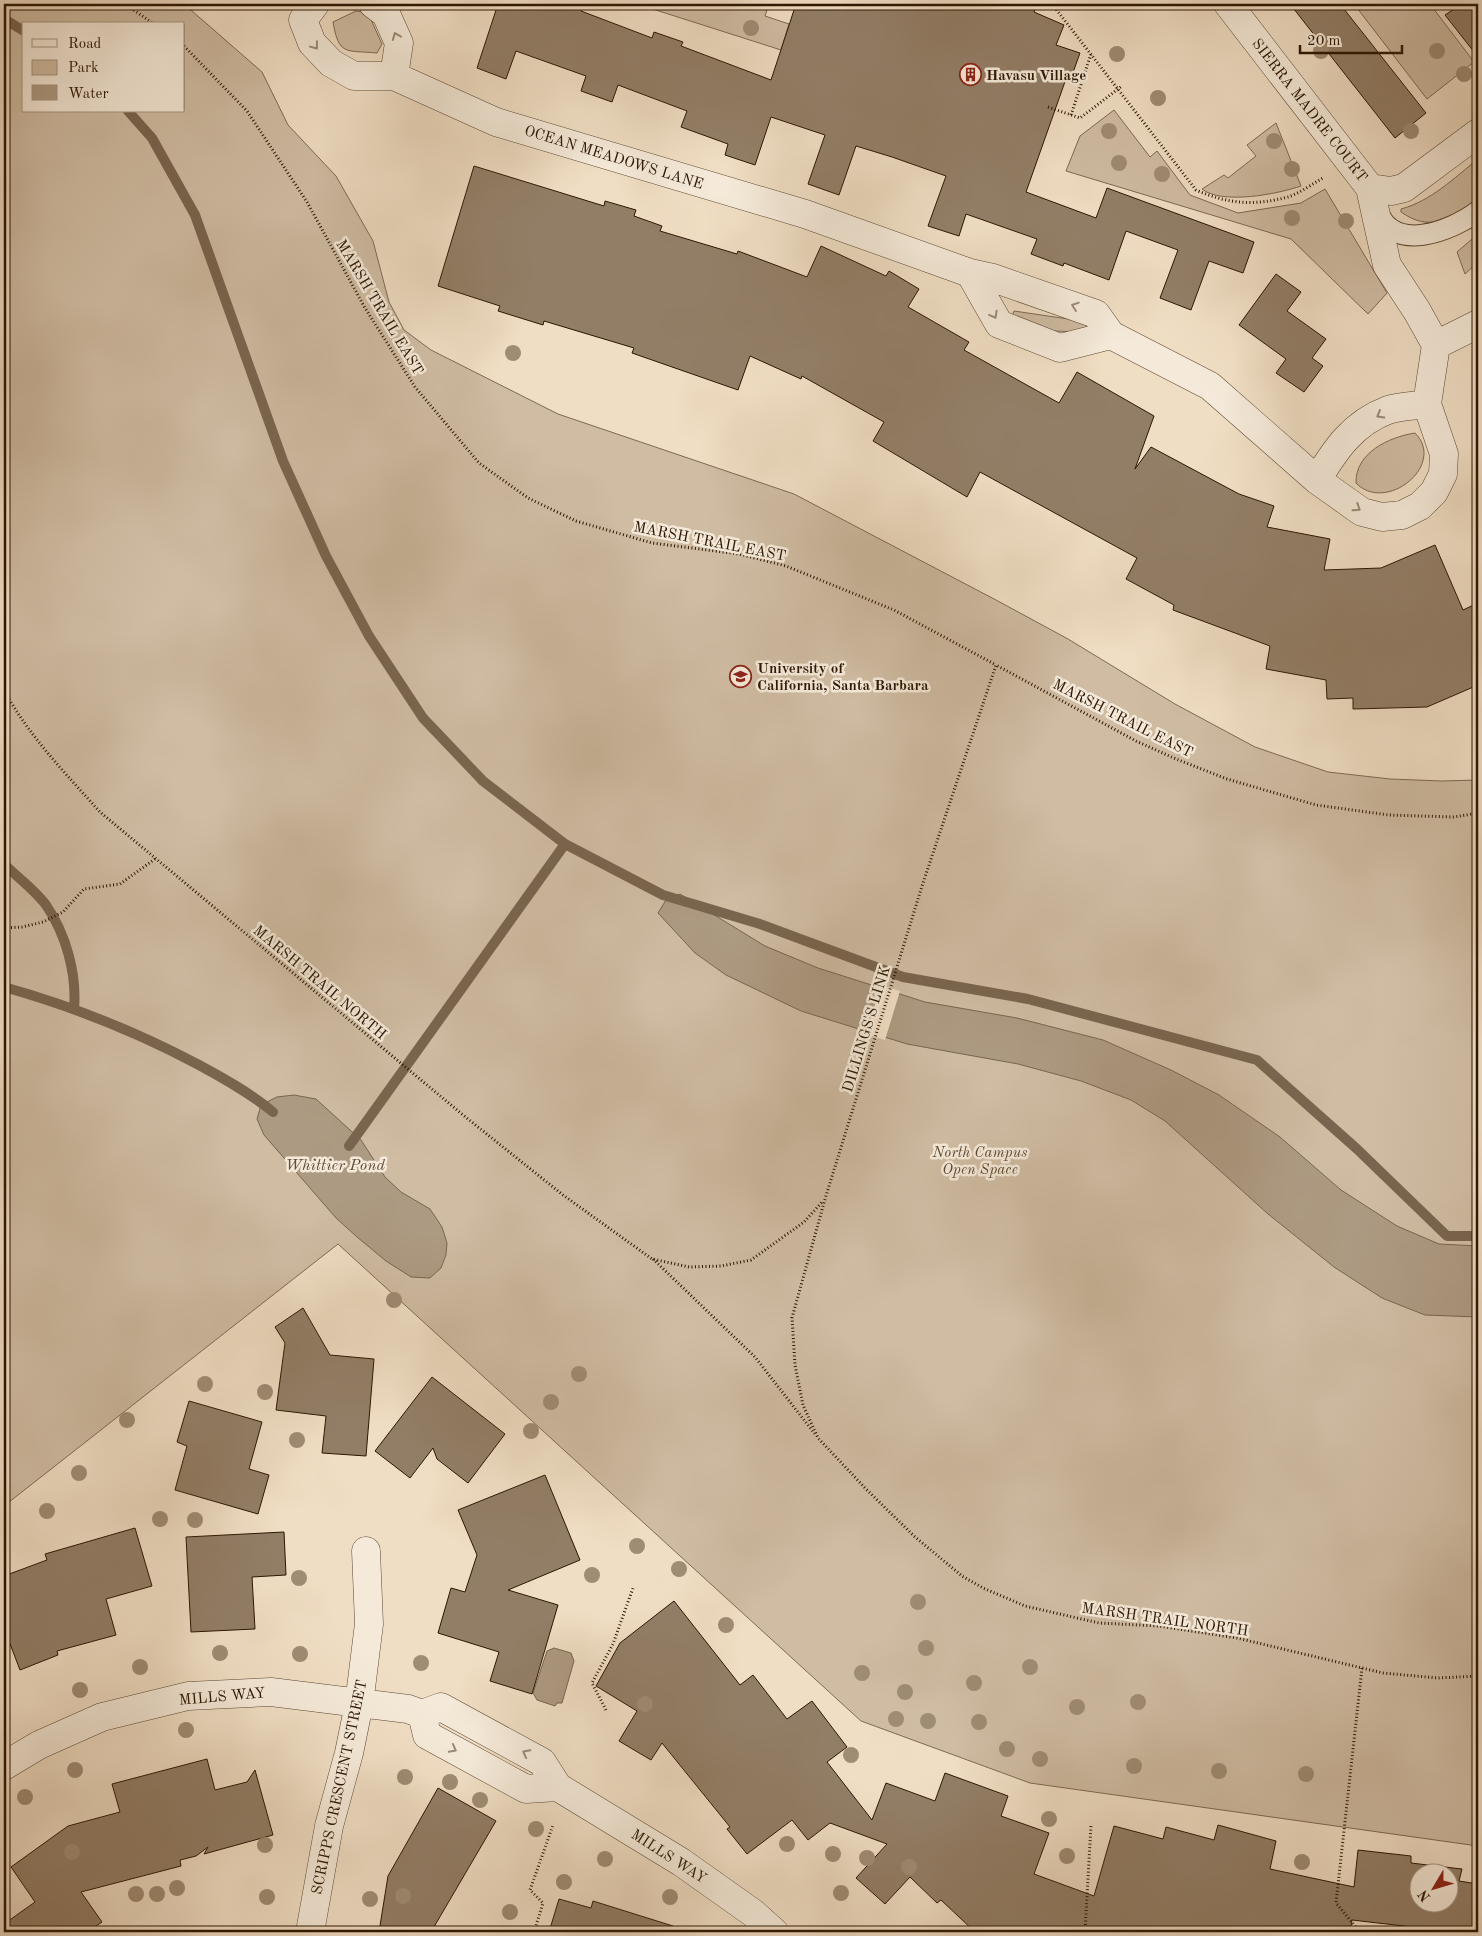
<svg xmlns="http://www.w3.org/2000/svg" width="1482" height="1936" font-family="'Old Standard TT',serif">
  <style>
    .green { fill: #cfbca3; stroke: #7e6953; fill-rule: evenodd }
    .water { fill: #ad9a82; stroke: #79654f }
    .pier { fill: #f0dec4 }
    .lines { fill: none; stroke-linecap: round; stroke-linejoin: round }
    .stream { stroke: #79654f; stroke-width: 10 }
    .building { fill: #927e67; stroke: #2c1603; fill-rule: evenodd }
    .lane-casing { stroke: #5d4833; stroke-width: 22 }
    .street-casing { stroke: #5d4833; stroke-width: 29 }
    .path { stroke: #2c1603; stroke-width: 3; stroke-dasharray: 1 2.5; stroke-linecap: butt }
    .lane { stroke: #f5ead9; stroke-width: 20 }
    .street { stroke: #f5ead9; stroke-width: 28 }
    .tree { fill: #9f8c74 }
    .oneway { stroke: #9b8b79 }
    .labels { text-anchor: middle; stroke-width: 5; stroke-linejoin: round; paint-order: stroke }
    .poi-label { font-size: 15px; font-weight: bold; fill: #2c1603; stroke: #f5ead9; text-anchor: start }
    .street-label { font-size: 15px; fill: #2c1603; stroke: #f5ead9 }
    .park-label { font-size: 15px; font-style: italic; fill: #5d4833; stroke: #f5ead9 }
    .water-label { font-size: 16px; font-style: italic; fill: #604b36; stroke: #f5ead9 }
  </style>
  <rect width="100%" height="100%" fill="#f0dec4"/>
  <filter id="stains"><feTurbulence type="fractalNoise" baseFrequency=".004" numOctaves="4"/><feColorMatrix values="0 0 0 0 .2 0 0 0 0 .09 0 0 0 0 .02 0 0 0 .5 -.17"/></filter>
  <radialGradient id="worn" r=".72"><stop offset=".6" stop-color="#630" stop-opacity="0"/><stop offset="1" stop-color="#630" stop-opacity=".3"/></radialGradient>
  <!-- green -->
  <path class="green" d="M4 4H184L262 72 288 125 336 176 373 241 389 302 404 330 431 350 558 414 794 494 996 600 1068 639 1175 704 1255 747 1328 772 1390 779 1442 781 1478 780V1846L1030 1783 861 1721 338 1244 4 1506ZM24 24H184V111H24Z
    M637 4H769L765 16 789 24 781 50Z
    M1354 4H1430L1474 62 1427 99Z
    M356 11 368 13 382 44 377 53C345 50 339 56 333 22Z
    M1114 110 1150 157 1157 151 1190 195 1238 213 1301 203 1325 189 1387 293 1368 314 1291 239 1066 171 1080 136Z
    M1276 123 1301 186C1278 194 1222 205 1202 189L1224 175 1228 178 1256 156 1247 145Z
    M1478 159V201L1474 205C1445 219 1430 232 1401 212V209C1431 201 1454 178 1478 159Z
    M1478 234V262L1465 274 1457 252Z
    M1014 311 1082 321 1087 327 1083 332 1054 331 1012 316Z
    M1415 433C1447 465 1386 514 1356 483 1355 453 1389 437 1415 433Z"/>
  <!-- water -->
  <path class="water" d="M680 894 765 946 818 968 925 1002 1017 1018 1103 1040 1171 1070 1219 1095 1280 1137 1341 1190 1397 1226 1439 1244 1478 1246V1317L1425 1315 1382 1298 1334 1267 1268 1214 1165 1121 1131 1100 1081 1081 1018 1064 907 1044 801 1011 726 975 695 953 658 913 666 900Z
    M294 1095 316 1099 361 1140 385 1177 401 1192 430 1209 442 1227 447 1243 446 1255 441 1268 430 1278 411 1277 386 1261 357 1237 336 1218 264 1135 257 1119 261 1105 277 1097Z
    M554 1648 571 1653 574 1661 562 1703H557L555 1706 537 1700 533 1693 547 1651Z"/>
  <!-- pier -->
  <path class="pier" d="M881 985 900 991 885 1040 866 1034Z"/>
  <g class="lines">
    <!-- stream -->
    <path class="stream" d="M4 19 24 31
      M128 111 152 138 195 215 283 461 326 556 369 636 423 718 483 781 565 844 663 895 760 924 903 977 1028 999 1257 1060 1357 1149 1447 1236H1478
      M4 864C17 877 35 890 46 905 66 934 77 974 74 1009
      M4 987C72 1006 137 1032 199 1065 225 1079 250 1093 273 1112
      M349 1146 565 844"/>
  </g>
  <!-- building -->
  <path class="building" d="M498 4H584L581 11 652 38 654 32 683 42 681 46 771 80 796 4H1037L1034 12 1064 25 1056 45 1080 53 1071 78 1067 76 1026 192 1096 218 1107 188 1254 242 1243 273 1209 261 1191 310 1160 298 1178 250 1126 231 1109 280 1064 263 1063 266 1031 254 1037 239 966 214 959 236 928 226 946 176 892 157 856 146 839 195 808 184 825 135 771 117 755 165 725 155 728 144 681 127 687 111 618 85 612 102 581 91 586 76 516 51 506 79 477 68Z
    M1290 4H1340L1426 113 1395 138Z
    M1462 4H1478V57L1445 15Z
    M474 166 604 206 605 201 636 210 634 216 662 226 660 231 737 254 738 251 807 277 821 246 886 276 889 271 919 289 908 307 969 342 964 350 1007 374 1059 403 1077 372 1154 416 1135 469 1151 447 1239 494 1274 506 1267 527 1330 539 1324 570 1381 568 1435 545 1463 610 1478 603V685L1427 707 1353 709V698L1327 699 1326 680 1266 669 1270 646 1173 610 1174 605 1126 579 1137 558 980 472 967 497 873 441 884 422 802 376 801 379 750 356 738 390 632 353 634 348 544 321 543 325 498 311 500 306 438 286Z
    M1276 274 1301 292 1287 311 1326 339 1312 358 1323 366 1304 392 1276 373 1286 359 1239 325Z
    M303 1308 330 1355 374 1359 366 1456 322 1453 326 1416 276 1410 285 1343 275 1327Z
    M432 1377 505 1434 468 1483 437 1459 433 1448 410 1478 375 1451Z
    M189 1401 262 1422 249 1469 269 1475 258 1514 175 1490 187 1446 177 1442Z
    M545 1475 580 1560 508 1590 558 1605 532 1694 490 1681 499 1652 438 1633 451 1588 465 1592 477 1555 458 1510Z
    M135 1528 152 1586 106 1599 116 1635 57 1651 58 1655 20 1670 4 1628V1576L47 1560 45 1554Z
    M284 1532 286 1575 252 1577 255 1629 191 1632 186 1537Z
    M674 1601 740 1685 753 1675 787 1719 812 1701 847 1747 827 1762 872 1820 886 1783 935 1801 945 1773 1008 1796 1001 1816 1049 1833 1034 1874 1094 1896 1114 1826 1163 1839 1166 1827 1214 1840 1218 1825 1276 1841 1270 1869 1354 1887 1358 1850 1411 1856V1863L1462 1869 1459 1881 1478 1884V1932H1456L1352 1920 1350 1932H1008L995 1928 991 1932H975L941 1900 937 1903 910 1877 885 1904 856 1878 887 1844 830 1823 808 1840 792 1820 747 1854 727 1829 730 1827 662 1743 651 1760 619 1741 637 1711 596 1686 620 1643ZM1420 1874H1450V1904H1420Z
    M207 1759 215 1790 247 1782 255 1770 273 1835 204 1854 208 1847 196 1856 180 1860 181 1866 81 1892 102 1922 87 1932H4V1924L35 1902 11 1867 68 1826 120 1812 112 1784Z
    M438 1788 496 1821 431 1932H379L388 1876Z
    M559 1899 591 1908 593 1901 673 1926 672 1932H549Z"/>
  <g class="lines">
    <defs>
      <path id="lane" d="M1377 209C1391 255 1452 231 1478 211"/>
      <path id="street" d="M315 4 303 20 312 43 331 63 354 76H394L496 122 805 214 970 273 993 278 1096 314 1111 335 1210 386 1317 480 1362 512 1382 517 1402 515 1420 506 1434 492 1443 474 1444 454 1427 404 1436 345 1417 311 1387 265 1370 188
        M373 4 386 14 399 43 394 76
        M1228 4 1370 188 1391 191 1404 188 1478 133
        M970 273 999 324 1060 348 1111 335
        M1436 345 1478 324
        M1317 480C1335 450 1353 423 1388 410 1400 406 1415 406 1427 404
        M4 1766 39 1745 102 1717 188 1696 271 1692 408 1709 422 1714
        M558 1787 526 1789 427 1735 422 1714 441 1707 542 1762 558 1787 681 1862 753 1913 774 1932
        M310 1932 329 1826 349 1753 359 1704 369 1624 366 1551"/>
    </defs>
    <!-- lane casing -->
    <use href="#lane" class="lane-casing"/>
    <!-- street casing -->
    <use href="#street" class="street-casing"/>
    <!-- path -->
    <path class="path" d="M125 4 154 24
      M1052 4 1196 190C1228 204 1254 206 1288 197 1300 193 1312 184 1323 178
      M184 46 247 111 307 202 365 308 415 387 479 463 528 498 576 521 652 543 739 554 786 566 894 610 996 665
      M1048 107 1080 118 1122 86
      M1071 115 1091 54
      M4 690C28 735 66 774 100 812L463 1115 563 1195 652 1259 689 1267 721 1266 751 1260 804 1222 823 1201
      M1478 813 1454 817 1389 815 1316 805 1227 779 1176 759 1136 741 996 665 923 883 825 1199 792 1318 795 1365 803 1405 818 1438 866 1489 914 1536 962 1576 983 1588 1025 1606 1099 1623 1159 1626 1237 1638 1383 1673 1438 1678 1478 1676
      M4 928 22 927 43 922 63 912 84 889 120 884 155 859
      M653 1259 755 1357 815 1434
      M606 1710 592 1683 613 1644 633 1588
      M534 1932 543 1903 530 1890 553 1825
      M1085 1932 1091 1825
      M1360 1932 1336 1903 1362 1668"/>
    <!-- lane -->
    <use href="#lane" class="lane"/>
    <!-- street -->
    <use href="#street" class="street"/>
  </g>
  <!-- trees -->
  <g class="tree">
    <circle cx="751" cy="28" r="8"/>
    <circle cx="1321" cy="51" r="8"/>
    <circle cx="1437" cy="51" r="8"/>
    <circle cx="1117" cy="54" r="8"/>
    <circle cx="1464" cy="74" r="8"/>
    <circle cx="1158" cy="98" r="8"/>
    <circle cx="1109" cy="131" r="8"/>
    <circle cx="1411" cy="131" r="8"/>
    <circle cx="1274" cy="141" r="8"/>
    <circle cx="1119" cy="163" r="8"/>
    <circle cx="1292" cy="169" r="8"/>
    <circle cx="1162" cy="174" r="8"/>
    <circle cx="1292" cy="218" r="8"/>
    <circle cx="1346" cy="221" r="8"/>
    <circle cx="513" cy="353" r="8"/>
    <circle cx="394" cy="1300" r="8"/>
    <circle cx="579" cy="1374" r="8"/>
    <circle cx="205" cy="1384" r="8"/>
    <circle cx="265" cy="1392" r="8"/>
    <circle cx="551" cy="1402" r="8"/>
    <circle cx="127" cy="1420" r="8"/>
    <circle cx="531" cy="1431" r="8"/>
    <circle cx="297" cy="1440" r="8"/>
    <circle cx="79" cy="1473" r="8"/>
    <circle cx="47" cy="1511" r="8"/>
    <circle cx="160" cy="1519" r="8"/>
    <circle cx="195" cy="1520" r="8"/>
    <circle cx="637" cy="1546" r="8"/>
    <circle cx="679" cy="1569" r="8"/>
    <circle cx="592" cy="1575" r="8"/>
    <circle cx="299" cy="1578" r="8"/>
    <circle cx="918" cy="1602" r="8"/>
    <circle cx="726" cy="1625" r="8"/>
    <circle cx="926" cy="1648" r="8"/>
    <circle cx="220" cy="1653" r="8"/>
    <circle cx="300" cy="1654" r="8"/>
    <circle cx="421" cy="1663" r="8"/>
    <circle cx="140" cy="1667" r="8"/>
    <circle cx="1030" cy="1667" r="8"/>
    <circle cx="862" cy="1673" r="8"/>
    <circle cx="974" cy="1683" r="8"/>
    <circle cx="80" cy="1690" r="8"/>
    <circle cx="905" cy="1692" r="8"/>
    <circle cx="1138" cy="1702" r="8"/>
    <circle cx="645" cy="1704" r="8"/>
    <circle cx="1077" cy="1707" r="8"/>
    <circle cx="896" cy="1719" r="8"/>
    <circle cx="928" cy="1721" r="8"/>
    <circle cx="979" cy="1722" r="8"/>
    <circle cx="186" cy="1730" r="8"/>
    <circle cx="1007" cy="1749" r="8"/>
    <circle cx="851" cy="1755" r="8"/>
    <circle cx="1040" cy="1759" r="8"/>
    <circle cx="1134" cy="1766" r="8"/>
    <circle cx="75" cy="1770" r="8"/>
    <circle cx="1219" cy="1771" r="8"/>
    <circle cx="1306" cy="1774" r="8"/>
    <circle cx="405" cy="1777" r="8"/>
    <circle cx="450" cy="1782" r="8"/>
    <circle cx="25" cy="1797" r="8"/>
    <circle cx="480" cy="1800" r="8"/>
    <circle cx="1049" cy="1819" r="8"/>
    <circle cx="536" cy="1829" r="8"/>
    <circle cx="787" cy="1844" r="8"/>
    <circle cx="265" cy="1845" r="8"/>
    <circle cx="72" cy="1852" r="8"/>
    <circle cx="833" cy="1854" r="8"/>
    <circle cx="1067" cy="1856" r="8"/>
    <circle cx="867" cy="1858" r="8"/>
    <circle cx="605" cy="1859" r="8"/>
    <circle cx="1302" cy="1862" r="8"/>
    <circle cx="909" cy="1867" r="8"/>
    <circle cx="564" cy="1882" r="8"/>
    <circle cx="177" cy="1888" r="8"/>
    <circle cx="841" cy="1893" r="8"/>
    <circle cx="136" cy="1894" r="8"/>
    <circle cx="157" cy="1894" r="8"/>
    <circle cx="403" cy="1896" r="8"/>
    <circle cx="267" cy="1897" r="8"/>
    <circle cx="670" cy="1897" r="8"/>
    <circle cx="370" cy="1899" r="8"/>
    <circle cx="510" cy="1912" r="8"/>
  </g>
  <!-- one-way arrows -->
  <defs><path id="oneway-chevron" d="M-2-3.5L2.5 0L-2 3.5" fill="none" stroke-width="1.6" stroke-linecap="round" stroke-linejoin="round" transform="scale(1.25)"/></defs>
  <g class="oneway">
    <use href="#oneway-chevron" transform="translate(396 36) rotate(-112)"/>
    <use href="#oneway-chevron" transform="translate(315 46) rotate(53)"/>
    <use href="#oneway-chevron" transform="translate(1075 306) rotate(-161)"/>
    <use href="#oneway-chevron" transform="translate(994 315) rotate(61)"/>
    <use href="#oneway-chevron" transform="translate(1380 415) rotate(150)"/>
    <use href="#oneway-chevron" transform="translate(1357 508) rotate(33)"/>
    <use href="#oneway-chevron" transform="translate(453 1749) rotate(28)"/>
    <use href="#oneway-chevron" transform="translate(526 1753) rotate(-152)"/>
  </g>
  <!-- icons -->
  <defs>
    <symbol id="building-ring" viewBox="-11 -11 22 22"><circle r="9.5" fill="#f5ead9" stroke="#8f2418" stroke-width="1.5"/><path d="M-4-6H4V6H1V3H-1V6H-4ZM-2.5-4.3h1.7v1.8h-1.7ZM.8-4.3h1.7v1.8H.8ZM-2.5-1h1.7V.8h-1.7ZM.8-1h1.7V.8H.8Z" fill="#8f2418"/></symbol>
    <symbol id="university-ring" viewBox="-11 -11 22 22"><circle r="9.5" fill="#f5ead9" stroke="#8f2418" stroke-width="1.5"/><path d="M0-5L7-2L0 1L-7-2ZM-4 1L0 2.5L4 1V4Q0 6-4 4Z" fill="#8f2418"/></symbol>
  </defs>
  <g fill-rule="evenodd">
    <use href="#building-ring" x="958" y="62" width="25" height="25"/>
    <use href="#university-ring" x="728" y="664" width="25" height="25"/>
  </g>
  <g class="labels">
    <!-- poi labels -->
    <g class="poi-label">
      <text x="986" y="80">Havasu Village</text>
      <text x="757" y="673">University of<tspan x="757" dy="17">California, Santa Barbara</tspan></text>
    </g>
    <!-- street labels -->
    <g class="street-label">
      <text transform="translate(1310 110) rotate(52)" y="5">SIERRA MADRE COURT</text>
      <text transform="translate(614 157) rotate(17)" y="5">OCEAN MEADOWS LANE</text>
      <text transform="translate(380 307) rotate(59)" y="5">MARSH TRAIL EAST</text>
      <text transform="translate(710 541) rotate(11)" y="5">MARSH TRAIL EAST</text>
      <text transform="translate(1123 718) rotate(27)" y="5">MARSH TRAIL EAST</text>
      <text transform="translate(320 982) rotate(40)" y="5">MARSH TRAIL NORTH</text>
      <text transform="translate(866 1029) rotate(-73)" y="5">DILLINGS'S LINK</text>
      <text transform="translate(1165 1619) rotate(8)" y="5">MARSH TRAIL NORTH</text>
      <text transform="translate(222 1696) rotate(-5)" y="5">MILLS WAY</text>
      <text transform="translate(339 1787) rotate(-78)" y="5">SCRIPPS CRESCENT STREET</text>
      <text transform="translate(669 1856) rotate(33)" y="5">MILLS WAY</text>
    </g>
    <!-- park labels -->
    <g class="park-label">
      <text x="980" y="1157">North Campus<tspan x="980" dy="17">Open Space</tspan></text>
    </g>
    <!-- water labels -->
    <g class="water-label">
      <text x="335" y="1170">Whittier Pond</text>
    </g>
  </g>
  <!-- margin -->
  <rect width="1482" height="1936" fill="none" stroke="#f0dec4" stroke-width="20"/>
  <rect x="5" y="5" width="1472" height="1926" fill="none" stroke="#2c1603" stroke-width="2.5"/>
  <rect x="10" y="10" width="1462" height="1916" fill="none" stroke="#2c1603"/>
  <!-- legend -->
  <rect x="22" y="22" width="162" height="90" fill="#f5ead9" stroke="#a59583"/>
  <rect x="32" y="39" width="25" height="8" fill="#f5ead9" stroke="#a59583"/>
  <text x="68" y="48" font-size="15" fill="#2c1603">Road</text>
  <rect x="32" y="60" width="25" height="15" fill="#cfbca3" stroke="#a59583"/>
  <text x="68" y="72" font-size="15" fill="#2c1603">Park</text>
  <rect x="32" y="85" width="25" height="15" fill="#ad9a82" stroke="#a59583"/>
  <text x="68" y="98" font-size="15" fill="#2c1603">Water</text>
  <!-- north arrow -->
  <g transform="translate(1434 1888) rotate(232)"><circle r="24" fill="#f5ead9" stroke="#a59583"/>
  <path d="M0-4L9 19L0 12L-9 19Z" fill="#8f2418"/>
  <text y="-8" font-size="14" font-weight="bold" text-anchor="middle" fill="#2c1603">N</text>
  </g>
  <!-- scale -->
  <path d="M1300 45v8h102v-8" fill="none" stroke="#2c1603" stroke-width="2.5"/>
  <text x="1307" y="45" font-size="15" fill="#2c1603" stroke="#f5ead9" stroke-width="4" paint-order="stroke">20 m</text>
  <rect width="100%" height="100%" filter="url(#stains)"/>
  <rect width="100%" height="100%" fill="url(#worn)"/>
</svg>
